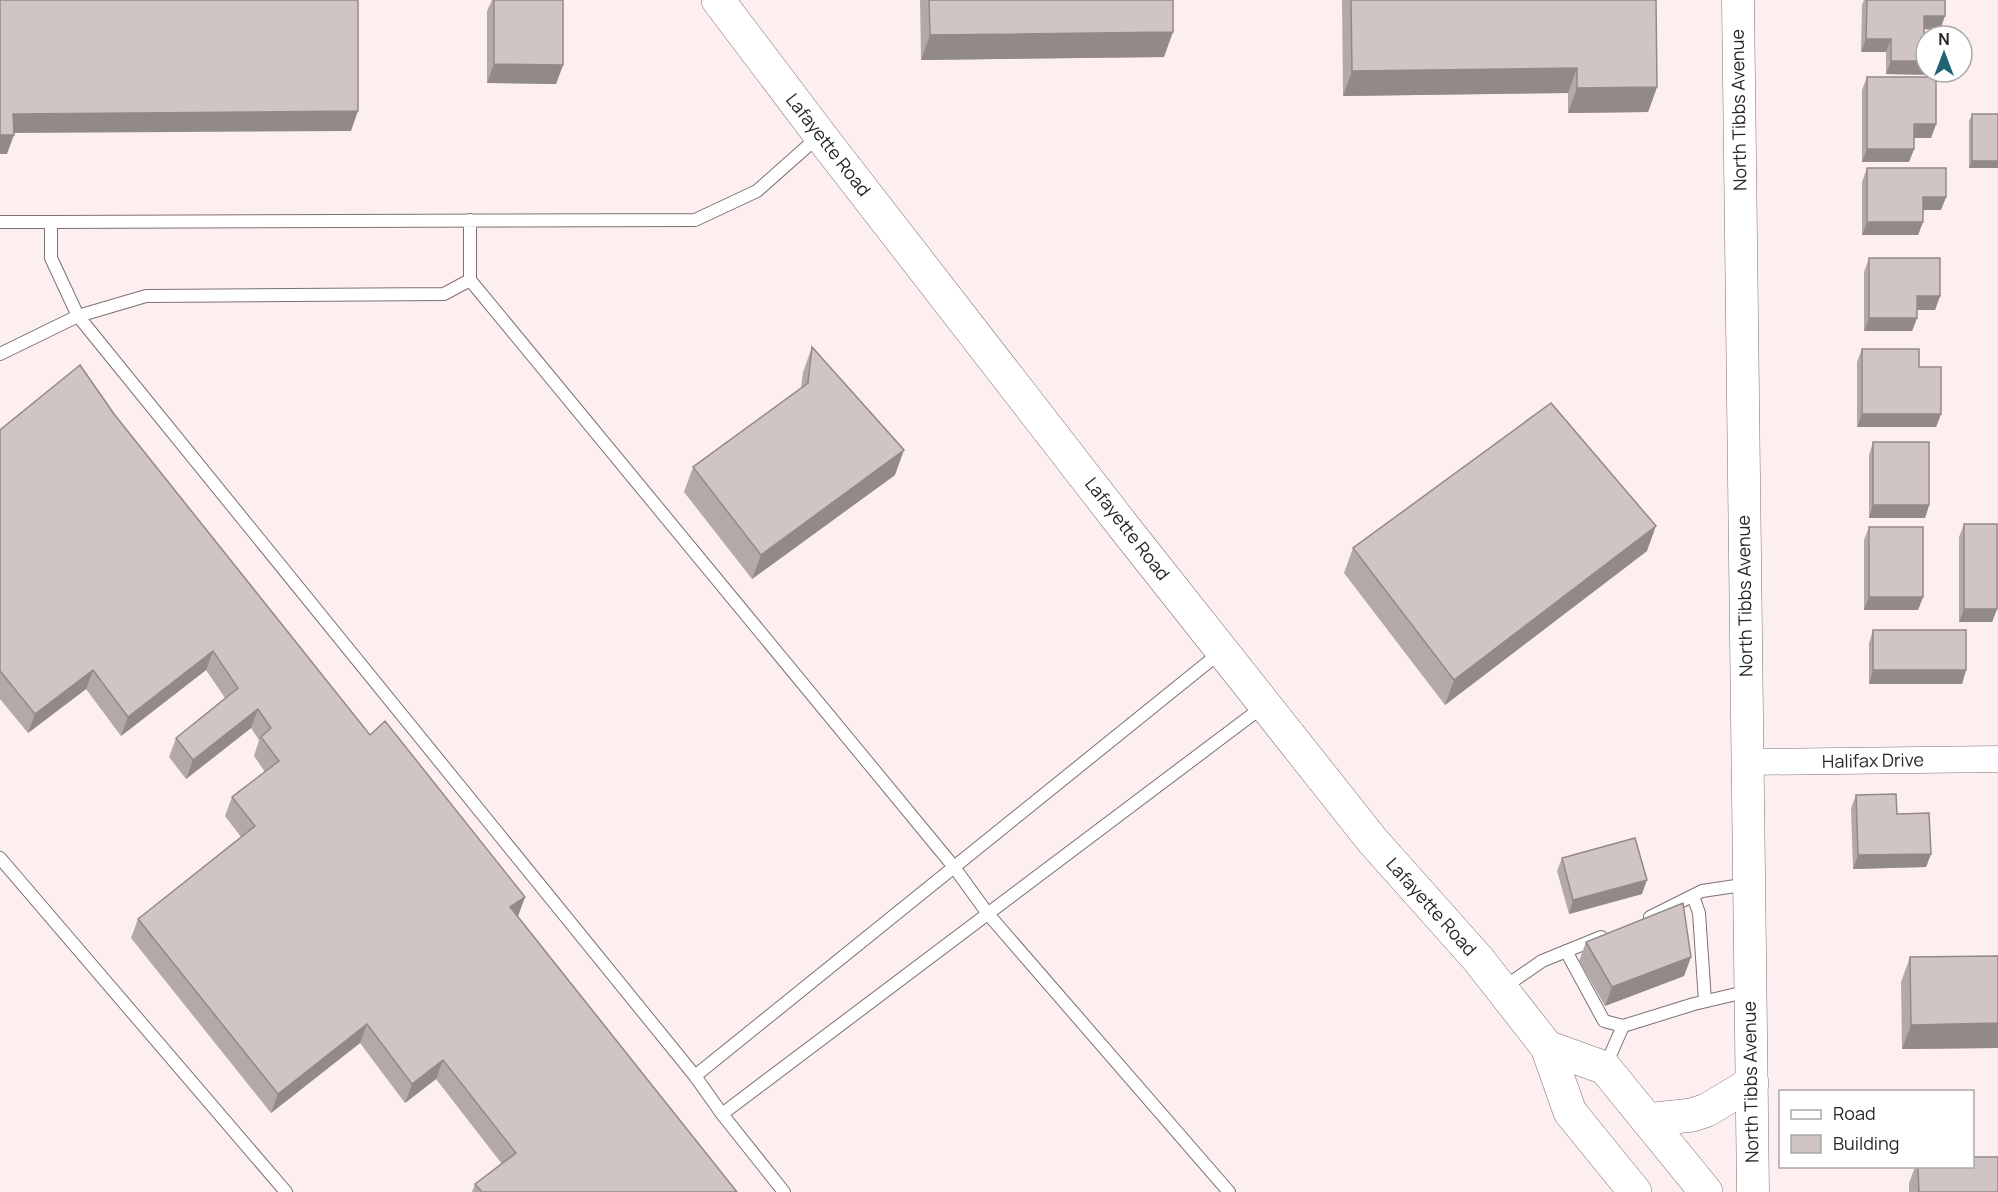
<svg xmlns="http://www.w3.org/2000/svg" width="1998" height="1192" font-family="Manrope,sans-serif">
  <style>
    .lines { fill: none; stroke-linecap: round; stroke-linejoin: round }
    .service-casing { stroke: #7d7171; stroke-width: 14 }
    .minor-casing { stroke: #7d7171; stroke-width: 27 }
    .tertiary-casing { stroke: #7d7171; stroke-width: 33 }
    .primary-casing { stroke: #7d7171; stroke-width: 34 }
    .service { stroke: #fff; stroke-width: 12 }
    .minor { stroke: #fff; stroke-width: 26 }
    .tertiary { stroke: #fff; stroke-width: 32 }
    .primary { stroke: #fff; stroke-width: 33 }
    .wall { fill: #b4a9a9 }
    .shaded-wall { fill: #928989 }
    .building { fill: #d1c4c4; stroke: #928989; stroke-width: 1.5 }
    .labels { text-anchor: middle; stroke-width: 6; stroke-linejoin: round; paint-order: stroke }
    .street-label { font-size: 18px; fill: #2a2525; stroke: #fff }
  </style>
  <rect width="100%" height="100%" fill="#fdefef"/>
  <g class="lines">
    <defs>
      <path id="service" d="M470 220V280L444 294 146 296 78 316 51 258V222L695 220 757 191 819 136
        M0 222H51
        M470 280 954 867 988 914 1229 1192
        M0 354 78 316 695 1076 722 1114 784 1192
        M0 858 286 1192
        M1693 896 1699 913 1705 1001
        M1650 917 1702 891 1749 884
        M1566 951 1604 1021 1623 1026 1694 1004 1749 991
        M1503 988 1542 961 1601 937
        M1605 1067 1623 1026
        M695 1076 1222 651
        M722 1114 1265 705"/>
      <path id="minor" d="M1747 762 1998 759"/>
      <path id="tertiary" d="M1738 0 1753 1192"/>
      <path id="primary" d="M718 0 820 135 1124 527 1372 840 1478 959 1547 1047 1570 1112 1635 1192
        M1547 1047 1605 1068 1706 1192
        M1647 1120 1692 1115 1707 1110 1752 1083"/>
    </defs>
    <!-- service casing -->
    <use href="#service" class="service-casing"/>
    <!-- minor casing -->
    <use href="#minor" class="minor-casing"/>
    <!-- tertiary casing -->
    <use href="#tertiary" class="tertiary-casing"/>
    <!-- primary casing -->
    <use href="#primary" class="primary-casing"/>
    <!-- service -->
    <use href="#service" class="service"/>
    <!-- minor -->
    <use href="#minor" class="minor"/>
    <!-- tertiary -->
    <use href="#tertiary" class="tertiary"/>
    <!-- primary -->
    <use href="#primary" class="primary"/>
  </g>
  <!-- wall -->
  <path class="wall" d="M492 0H563V65L556 84 487 83V11Z
    M920 0H1173L1164 57 921 60Z
    M1342 0H1656L1657 87 1648 112 1568 113V93L1343 96Z
    M1864 0H1945L1940 30 1924 29 1926 72H1937L1936 75 1886 74V52H1861L1862 5Z
    M1867 77 1936 124 1931 138H1914V149L1909 162H1862V90Z
    M1972 114 1998 168H1969V121Z
    M1867 168 1946 197 1941 210H1923V222L1918 235H1862V182Z
    M1869 258 1940 296 1935 310H1917V318L1912 331H1864V272Z
    M812 347 895 475 752 579 684 492 693 467 801 388 803 372Z
    M1862 349 1919 367 1941 414 1936 427H1857V362Z
    M114 414 370 735 525 897 518 916 737 1192H472L475 1184 502 1164 436 1079 405 1103 360 1043 271 1113 131 938 138 919 241 837 225 816 232 797 265 772 254 756 259 740 251 728 186 779 169 757 176 738 225 698 206 670 121 736 86 689 28 733 0 699V430Z
    M1873 442 1929 505 1925 518H1869V455Z
    M1964 524 1997 609 1992 622H1959V537Z
    M1869 527 1923 597 1918 610H1864V540Z
    M1353 548 1647 551 1445 705 1344 573Z
    M1873 630 1966 670 1962 684H1869V643Z
    M1856 795 1897 814 1931 854 1926 867 1853 869 1851 808Z
    M1562 858 1642 894 1569 914 1557 871Z
    M1586 942 1691 957 1684 976 1605 1006 1579 961Z
    M1998 956V1048L1902 1049 1901 982 1910 957Z
    M1915 1167H1918L1998 1192H1909V1183Z"/>
  <!-- shaded-wall -->
  <path class="shaded-wall" d="M1924 16H1945L1940 30 1920 29Z
    M1173 32 1164 57 921 60 930 35Z
    M1866 39H1891L1886 52H1861Z
    M1891 61H1926V72H1937L1936 75 1886 74Z
    M494 64 563 65 556 84 487 83Z
    M1577 68 1568 93 1343 96 1352 71Z
    M1657 87 1648 112 1568 113 1577 88Z
    M358 111 351 131 6 133 13 114Z
    M1914 124H1936L1931 138H1909Z
    M0 135H14L7 154H0Z
    M1867 149H1914L1909 162H1862Z
    M1972 161H1998V168H1969Z
    M1923 197H1946L1941 210H1918Z
    M1867 222H1923L1918 235H1862Z
    M1917 296H1940L1935 310H1912Z
    M1869 318H1917L1912 331H1864Z
    M1862 414H1941L1936 427H1857Z
    M904 450 895 475 752 579 761 555Z
    M1873 505H1929L1925 518H1869Z
    M1656 526 1647 551 1445 705 1454 680Z
    M1869 597H1923L1918 610H1864Z
    M1964 609H1997L1992 622H1959Z
    M213 651 206 670 121 736 128 717Z
    M93 670 86 689 28 733 35 714Z
    M1873 670H1966L1962 684H1869Z
    M258 709 251 728 186 779 193 760Z
    M1931 854 1926 867 1853 869 1858 855Z
    M1647 880 1642 894 1569 914 1573 900Z
    M525 897 518 916 503 927 510 907Z
    M1691 957 1684 976 1605 1006 1612 987Z
    M1998 1023V1048L1902 1049 1911 1025Z
    M367 1024 360 1043 271 1113 278 1094Z
    M443 1060 436 1079 405 1103 412 1084Z"/>
  <!-- building -->
  <path class="building" d="M0 0H358V111L13 114 14 135H0Z
    M494 0H563V65L494 64Z
    M929 0H1173V32L930 35Z
    M1351 0H1656L1657 87 1577 88V68L1352 71Z
    M1867 0H1945V16H1924V39H1926V61H1891V39H1866Z
    M1867 77H1936V124H1914V149H1867Z
    M1972 114H1998V161H1972Z
    M1867 168H1946V197H1923V222H1867Z
    M1869 258H1940V296H1917V318H1869Z
    M812 347 904 450 761 555 693 467 808 383Z
    M1862 349H1919V367H1941V414H1862Z
    M80 365 114 414 370 735 385 721 525 897 510 907 737 1192H482L475 1184 516 1153 443 1060 412 1084 367 1024 278 1094 138 919 255 826 232 797 279 761 261 737 271 728 258 709 193 760 176 738 238 688 213 651 128 717 93 670 35 714 0 671V430Z
    M1551 403 1656 526 1454 680 1353 548Z
    M1873 442H1929V505H1873Z
    M1964 524H1997V609H1964Z
    M1869 527H1923V597H1869Z
    M1873 630H1966V670H1873Z
    M1896 794 1897 814 1929 813 1931 854 1858 855 1856 795Z
    M1635 838 1647 880 1573 900 1562 858Z
    M1683 903 1691 957 1612 987 1586 942Z
    M1998 956V1023L1911 1025 1910 957Z
    M1972 1157H1998V1192H1919L1918 1167H1972Z"/>
  <g class="labels">
    <!-- street labels -->
    <g class="street-label">
      <text transform="translate(1739 110) rotate(-91)" y="6">North Tibbs Avenue</text>
      <text transform="translate(828 145) rotate(52)" y="6">Lafayette Road</text>
      <text transform="translate(1127 529) rotate(52)" y="6">Lafayette Road</text>
      <text transform="translate(1745 596) rotate(-91)" y="6">North Tibbs Avenue</text>
      <text transform="translate(1873 761) rotate(-1)" y="6">Halifax Drive</text>
      <text transform="translate(1431 907) rotate(48)" y="6">Lafayette Road</text>
      <text transform="translate(1751 1082) rotate(-91)" y="6">North Tibbs Avenue</text>
    </g>
  </g>
  <!-- legend -->
  <rect x="1779" y="1090" width="195" height="78" fill="#ffffff" stroke="#aaa8a8" stroke-width="1.5"/>
  <rect x="1791" y="1110" width="30" height="9" fill="#ffffff" stroke="#aaa8a8" stroke-width="1.5"/>
  <text x="1833" y="1120" font-size="18" fill="#2a2525">Road</text>
  <rect x="1791" y="1135" width="30" height="18" fill="#d1c4c4" stroke="#aaa8a8" stroke-width="1.5"/>
  <text x="1833" y="1150" font-size="18" fill="#2a2525">Building</text>
  <!-- north arrow -->
  <g transform="translate(1944 54)"><circle r="28" fill="#ffffff" stroke="#aaa8a8" stroke-width="1.5"/>
  <path d="M0-4.5L10 22L0 15L-10 22Z" fill="#206376"/>
  <text y="-9" font-size="16" font-weight="bold" text-anchor="middle" fill="#2a2525">N</text>
  </g>
</svg>
